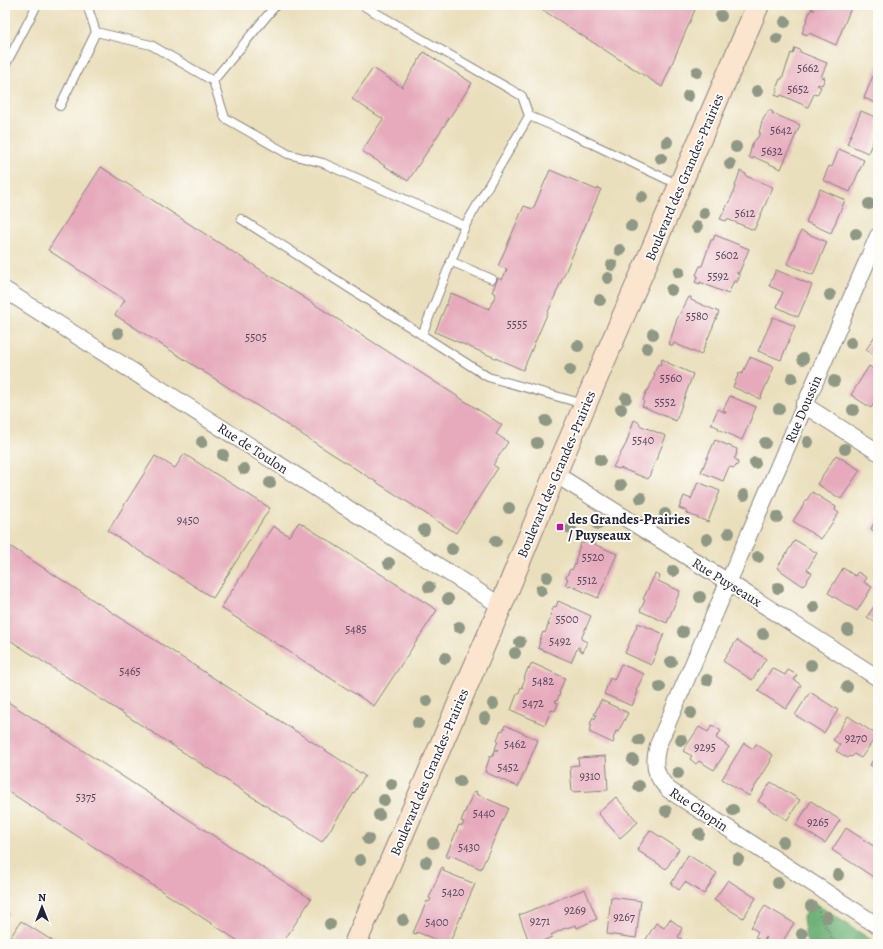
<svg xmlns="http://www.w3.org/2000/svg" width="883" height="949" font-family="Alegreya,serif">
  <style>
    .forest { fill: #6bb074; stroke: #466958 }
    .building { fill: #e6aabc }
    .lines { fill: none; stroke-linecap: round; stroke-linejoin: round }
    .lane-casing { stroke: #86807c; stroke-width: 10 }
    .street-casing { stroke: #86807c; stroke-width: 18 }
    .secondary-casing { stroke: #86807c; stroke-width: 24 }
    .path { stroke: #86807c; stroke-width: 2.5; stroke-dasharray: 1 3; stroke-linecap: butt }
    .lane { stroke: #fff; stroke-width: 8 }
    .street { stroke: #fff; stroke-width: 16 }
    .secondary { stroke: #fbe5cf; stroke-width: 22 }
    .tree { fill: #8f9884 }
    .poi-dot { fill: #b5179e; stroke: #fdfcf7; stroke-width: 1.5 }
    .labels { text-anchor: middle; stroke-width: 4; stroke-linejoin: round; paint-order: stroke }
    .number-label { font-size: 12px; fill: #53445b }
    .street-label { font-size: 14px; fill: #22223b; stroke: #fdfcf7 }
    .poi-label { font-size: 14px; font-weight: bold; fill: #22223b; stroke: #fdfcf7; text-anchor: start }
  </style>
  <rect width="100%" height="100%" fill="#fdfcf7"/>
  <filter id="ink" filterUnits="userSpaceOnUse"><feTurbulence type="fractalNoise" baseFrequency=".025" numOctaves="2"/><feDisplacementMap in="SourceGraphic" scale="8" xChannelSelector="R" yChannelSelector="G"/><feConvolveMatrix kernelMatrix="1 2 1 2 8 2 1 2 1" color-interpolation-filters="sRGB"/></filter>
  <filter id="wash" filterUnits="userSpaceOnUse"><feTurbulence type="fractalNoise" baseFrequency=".012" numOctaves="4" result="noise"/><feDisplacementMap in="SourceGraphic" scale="16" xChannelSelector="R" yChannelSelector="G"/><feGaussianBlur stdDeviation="0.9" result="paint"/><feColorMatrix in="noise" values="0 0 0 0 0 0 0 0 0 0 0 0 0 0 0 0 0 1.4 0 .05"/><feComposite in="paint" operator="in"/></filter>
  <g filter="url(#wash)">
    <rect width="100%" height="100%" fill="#eadfbc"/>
    <!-- forest -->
    <path class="forest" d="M813 902 876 943V944H809L806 940 803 917Z"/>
    <g id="blocks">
      <!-- building -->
      <path class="building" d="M535 5H697L662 87Z
        M813 5H852L836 45 809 33 808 35 802 33 811 9 814 11V9L811 8Z
        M795 48 800 50V52L827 63 821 77 825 78 822 85 818 84 817 85 821 87 817 95 814 94 808 107 781 95 780 97 775 95 778 89H776L780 79H782L791 53 793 54Z
        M424 52 472 83 408 181 362 151 383 119 352 99 373 68 402 87Z
        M878 64V104L864 98Z
        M769 110 773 112 772 113 800 125 781 169 754 157 753 159 749 157 752 144 761 133H759L762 121Z
        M861 111 878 118V130L868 153 847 144Z
        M839 149 864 160 850 192 823 180 829 166 832 167Z
        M101 167 502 425 496 434 508 442 493 465 498 468 456 533 115 315 125 300 48 250Z
        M550 170 597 190 598 188 601 189 523 370 435 332 451 293 489 309 496 294 492 292 498 278 502 280 507 269 498 266 524 206 533 209Z
        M740 171 746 174V176L773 187 754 230 727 219 726 221 720 219 732 196Z
        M820 189 845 200 831 233 806 222Z
        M801 231 827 242 813 275 787 264Z
        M715 235 749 249 739 273 737 272V274L740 275 737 282 734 281 728 294 700 282V284L695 282 698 276 696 275 700 266H702L711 240H713Z
        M776 270 812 285 798 317 777 307 783 292 769 286Z
        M689 297H691V300L719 312 701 355 674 343 673 346 669 344 677 319Z
        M773 317 795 326 781 360 758 351Z
        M878 331V357L866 350Z
        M750 357 774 367 760 399 733 387 739 373 742 374Z
        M662 359 668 362V363L693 374 676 421 642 406 644 401 643 400 647 390 648 391 655 375 654 374 658 364 660 365Z
        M869 366 878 372V397L871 408 851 395Z
        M730 396 756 407 742 440 718 429 719 428 711 424 718 409 726 413V412L723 410Z
        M634 420 640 423 639 425 666 436 648 479 620 468 619 469 613 467 626 444Z
        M715 440 737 449 736 456 734 458 737 460 738 464 734 468 729 467 723 481 701 472Z
        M184 454 270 508 213 598 108 531 155 456 175 468Z
        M836 455 860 470 841 499 817 484Z
        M698 482 720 491 708 522 686 513 687 511 679 508 684 496 691 499Z
        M812 492 836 507 835 510 839 513 821 539 793 521Z
        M878 515V534L871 529Z
        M299 522 437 610 374 706 221 608 273 526 289 536Z
        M586 538 588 539 587 541 617 554 598 598 569 585V587L565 585 568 579 566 578 570 569 572 570 576 562 575 561 578 553H577L581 543 583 544Z
        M795 540 817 553 807 570 812 573 803 586 777 568Z
        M5 543 365 776 322 842 5 637Z
        M843 568 855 576 858 572 867 578 864 582 872 587 857 611 828 593Z
        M655 574 660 576 658 581 680 591 667 623 640 611 645 600 643 599Z
        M878 600V624L867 617Z
        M558 601 591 616 581 639 587 642 583 652 579 650 580 648 578 647 571 662 538 648 540 642H539L543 632 545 633 548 625H550L548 624 551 617 550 616 554 606 556 607Z
        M638 623 664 634 651 665 625 653Z
        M737 640 766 659 752 680 723 661Z
        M532 663 565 678 559 693H560L557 701 556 700 555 702 558 703 555 711 551 710 545 725 511 710 517 694 518 695 521 687 523 688 522 686 525 679 524 678 528 668 529 669Z
        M621 664 644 674 636 691 638 692 632 706 604 694 610 678 614 680Z
        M772 668 785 675 788 670 797 675 794 680 801 685 786 709 758 691Z
        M810 692 838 710 824 733 795 715Z
        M5 700 311 899 282 944H243L5 789Z
        M601 700 628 713 618 732 616 731 613 739 614 740 613 743 589 732 592 725 590 724 593 717 595 719 597 715H594Z
        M848 716 877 735 861 758 854 754 852 757 850 756 848 758 836 751 840 745 833 740Z
        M505 725 538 740 518 787 485 772 490 756 492 757 495 750H498L495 749 498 741 497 740 501 730 503 731Z
        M712 725 721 731 716 738 729 747 714 770 699 761 696 764 690 759 692 756 683 751 699 727 708 732Z
        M744 743 753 749 756 744 773 755 770 760 771 761 749 796 722 779Z
        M878 752V770L870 765Z
        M606 756 608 790 572 792 570 766 579 765 578 758Z
        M771 782 800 800 787 820 758 801Z
        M474 791 477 792 476 794 508 808 481 869 450 855 449 858 446 856 459 825 462 826 464 822 461 821Z
        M616 797 638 822 620 838 598 813Z
        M811 801 840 820 825 843 796 825Z
        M846 828 878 849V880L832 850Z
        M650 830 679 849 666 869 637 850Z
        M688 855 717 873 704 894 685 882 679 890 671 884Z
        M442 867 444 868 443 871 475 884 449 944H446L417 932 416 934 413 933 427 901 429 902 430 901 431 899 429 898Z
        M728 880 756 898 743 918 714 900Z
        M585 889 597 919 577 928 576 925 563 929 551 935 552 937 536 944H530L519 915Z
        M611 897 641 901 636 938 607 934Z
        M765 906 794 923 781 944H772L765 940 767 938 766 937 763 942 755 937 758 932 751 927Z
        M5 911 9 914 5 920Z
        M670 919 682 928 678 937 682 939 680 944H643L656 923 664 928Z
        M21 921 56 943 55 944H6Z"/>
    </g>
  </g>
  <g filter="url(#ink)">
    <use href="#blocks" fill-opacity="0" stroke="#86807c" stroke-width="1"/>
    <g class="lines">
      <defs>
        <path id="lane" d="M87 5 96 32 151 45 213 81 276 5
          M362 5 522 96 529 116 465 226 422 335
          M5 66 37 5
          M213 81 225 118 288 154 323 163 465 226
          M60 106 96 32
          M529 116 565 131 679 185
          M241 219 488 377 584 404
          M450 261 492 279"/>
        <path id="street" d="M878 236 658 745C653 764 654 775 669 790L878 926
          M5 290 501 606
          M804 405 878 452
          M555 474 728 582 878 678"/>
        <path id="secondary" d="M355 944 501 606 555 474 758 5"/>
      </defs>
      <!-- lane casing -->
      <use href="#lane" class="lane-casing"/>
      <!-- street casing -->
      <use href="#street" class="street-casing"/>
      <!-- secondary casing -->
      <use href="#secondary" class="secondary-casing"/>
      <!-- path -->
      <path class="path" d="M819 907V914L835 944"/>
      <!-- lane -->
      <use href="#lane" class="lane"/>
      <!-- street -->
      <use href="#street" class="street"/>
      <!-- secondary -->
      <use href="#secondary" class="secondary"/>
    </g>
    <!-- trees -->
    <g class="tree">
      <circle cx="721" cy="16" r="6"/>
      <circle cx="785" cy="22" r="6"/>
      <circle cx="777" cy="39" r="6"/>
      <circle cx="697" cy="72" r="6"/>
      <circle cx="757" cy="91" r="6"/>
      <circle cx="688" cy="96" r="6"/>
      <circle cx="667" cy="142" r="6"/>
      <circle cx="736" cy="147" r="6"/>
      <circle cx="661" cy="158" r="6"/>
      <circle cx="730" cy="164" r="6"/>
      <circle cx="642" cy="197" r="6"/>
      <circle cx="869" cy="204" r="6"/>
      <circle cx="704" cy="213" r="6"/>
      <circle cx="631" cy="226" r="6"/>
      <circle cx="697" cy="227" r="6"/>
      <circle cx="856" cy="234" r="6"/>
      <circle cx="620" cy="250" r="6"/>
      <circle cx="612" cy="265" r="6"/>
      <circle cx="679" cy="272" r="6"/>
      <circle cx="608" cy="278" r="6"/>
      <circle cx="671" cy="290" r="6"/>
      <circle cx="830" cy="295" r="6"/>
      <circle cx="600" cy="300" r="6"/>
      <circle cx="118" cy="333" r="6"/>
      <circle cx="653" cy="334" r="6"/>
      <circle cx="851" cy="343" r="6"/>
      <circle cx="578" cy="346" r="6"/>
      <circle cx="647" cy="348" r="6"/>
      <circle cx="803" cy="359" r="6"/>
      <circle cx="570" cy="370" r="6"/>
      <circle cx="792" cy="378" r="6"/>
      <circle cx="834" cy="381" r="6"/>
      <circle cx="626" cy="398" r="6"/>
      <circle cx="621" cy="409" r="6"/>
      <circle cx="779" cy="409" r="6"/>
      <circle cx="853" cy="410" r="6"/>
      <circle cx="546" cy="421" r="6"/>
      <circle cx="202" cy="442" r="6"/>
      <circle cx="808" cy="442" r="6"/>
      <circle cx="537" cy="443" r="6"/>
      <circle cx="765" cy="443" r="6"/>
      <circle cx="845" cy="449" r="6"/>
      <circle cx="223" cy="455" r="6"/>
      <circle cx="600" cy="460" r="6"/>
      <circle cx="755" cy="463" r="6"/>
      <circle cx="244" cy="469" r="6"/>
      <circle cx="270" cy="483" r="6"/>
      <circle cx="621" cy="485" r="6"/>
      <circle cx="744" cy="495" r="6"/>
      <circle cx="641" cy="498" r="6"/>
      <circle cx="509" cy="508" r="6"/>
      <circle cx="665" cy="514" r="6"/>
      <circle cx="777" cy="517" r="6"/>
      <circle cx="598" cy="524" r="6"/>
      <circle cx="571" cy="529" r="6"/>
      <circle cx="424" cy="530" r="6"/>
      <circle cx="729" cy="533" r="6"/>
      <circle cx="707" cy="539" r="6"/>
      <circle cx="496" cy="541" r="6"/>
      <circle cx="452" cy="549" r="6"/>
      <circle cx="758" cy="557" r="6"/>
      <circle cx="389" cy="563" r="6"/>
      <circle cx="673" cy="571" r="6"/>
      <circle cx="547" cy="577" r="6"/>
      <circle cx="429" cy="587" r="6"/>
      <circle cx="778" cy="588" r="6"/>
      <circle cx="541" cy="590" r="6"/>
      <circle cx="700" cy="597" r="6"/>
      <circle cx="448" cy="599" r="6"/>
      <circle cx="814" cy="607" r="6"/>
      <circle cx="459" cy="627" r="6"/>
      <circle cx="848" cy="630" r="6"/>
      <circle cx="683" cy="632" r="6"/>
      <circle cx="763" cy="634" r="6"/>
      <circle cx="520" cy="642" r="6"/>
      <circle cx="515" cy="653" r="6"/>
      <circle cx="445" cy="658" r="6"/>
      <circle cx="671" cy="662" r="6"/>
      <circle cx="811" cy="665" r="6"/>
      <circle cx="707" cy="680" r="6"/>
      <circle cx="660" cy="687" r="6"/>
      <circle cx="847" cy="687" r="6"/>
      <circle cx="427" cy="701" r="6"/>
      <circle cx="493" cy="704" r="6"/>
      <circle cx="691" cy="713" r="6"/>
      <circle cx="485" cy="718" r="6"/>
      <circle cx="418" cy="723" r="6"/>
      <circle cx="639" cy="740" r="6"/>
      <circle cx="681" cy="740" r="6"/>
      <circle cx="633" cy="760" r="6"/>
      <circle cx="678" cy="773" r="6"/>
      <circle cx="460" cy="781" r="6"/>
      <circle cx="391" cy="784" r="6"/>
      <circle cx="639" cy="786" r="6"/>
      <circle cx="384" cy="800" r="6"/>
      <circle cx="733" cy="810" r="6"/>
      <circle cx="666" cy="811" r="6"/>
      <circle cx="379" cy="815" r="6"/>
      <circle cx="699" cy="834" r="6"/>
      <circle cx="368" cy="839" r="6"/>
      <circle cx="783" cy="842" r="6"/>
      <circle cx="433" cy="843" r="6"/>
      <circle cx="738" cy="859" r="6"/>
      <circle cx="360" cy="860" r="6"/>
      <circle cx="426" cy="862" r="6"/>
      <circle cx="838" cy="875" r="6"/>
      <circle cx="778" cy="883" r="6"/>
      <circle cx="811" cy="906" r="6"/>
      <circle cx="827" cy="917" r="6"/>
      <circle cx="403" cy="920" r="6"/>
      <circle cx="330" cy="924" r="6"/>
      <circle cx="802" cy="934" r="6"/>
    </g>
  </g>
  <!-- markers -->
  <rect class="poi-dot" x="556" y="523" width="8" height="8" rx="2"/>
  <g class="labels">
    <!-- number labels -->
    <g class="number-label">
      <text x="808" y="72">5662</text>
      <text x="798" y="93">5652</text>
      <text x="781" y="134">5642</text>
      <text x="772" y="155">5632</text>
      <text x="745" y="217">5612</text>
      <text x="727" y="259">5602</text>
      <text x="718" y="280">5592</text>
      <text x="697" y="320">5580</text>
      <text x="517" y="328">5555</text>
      <text x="256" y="341">5505</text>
      <text x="671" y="382">5560</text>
      <text x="665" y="406">5552</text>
      <text x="643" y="444">5540</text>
      <text x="188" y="524">9450</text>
      <text x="593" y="561">5520</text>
      <text x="587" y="584">5512</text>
      <text x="567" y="623">5500</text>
      <text x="356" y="633">5485</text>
      <text x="560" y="645">5492</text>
      <text x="130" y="675">5465</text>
      <text x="543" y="685">5482</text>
      <text x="533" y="707">5472</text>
      <text x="856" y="742">9270</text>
      <text x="515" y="748">5462</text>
      <text x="705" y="751">9295</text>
      <text x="508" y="771">5452</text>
      <text x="590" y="780">9310</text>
      <text x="86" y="801">5375</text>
      <text x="484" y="817">5440</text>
      <text x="818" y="826">9265</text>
      <text x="469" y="851">5430</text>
      <text x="453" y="896">5420</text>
      <text x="575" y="914">9269</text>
      <text x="624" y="921">9267</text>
      <text x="540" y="925">9271</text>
      <text x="437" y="926">5400</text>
    </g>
    <!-- street labels -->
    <g class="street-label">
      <text transform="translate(684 177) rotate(-67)" y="5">Boulevard des Grandes-Prairies</text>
      <text transform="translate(803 409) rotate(-67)" y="5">Rue Doussin</text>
      <text transform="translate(253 448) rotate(33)" y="5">Rue de Toulon</text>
      <text transform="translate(556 474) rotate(-67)" y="5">Boulevard des Grandes-Prairies</text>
      <text transform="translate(727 582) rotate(32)" y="5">Rue Puyseaux</text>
      <text transform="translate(429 772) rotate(-67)" y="5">Boulevard des Grandes-Prairies</text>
      <text transform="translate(699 809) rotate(34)" y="5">Rue Chopin</text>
    </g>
    <!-- poi labels -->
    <g class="poi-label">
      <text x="568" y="524">des Grandes-Prairies<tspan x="568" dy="16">/ Puyseaux</tspan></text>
    </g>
  </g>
  <!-- margin -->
  <rect width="883" height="949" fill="none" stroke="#fdfcf7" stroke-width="20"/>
  <!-- north arrow -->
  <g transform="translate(42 907)" stroke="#fdfcf7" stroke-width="3" paint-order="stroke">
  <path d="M0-3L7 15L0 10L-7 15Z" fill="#22223b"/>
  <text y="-6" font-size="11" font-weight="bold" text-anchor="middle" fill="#22223b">N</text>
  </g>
</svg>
